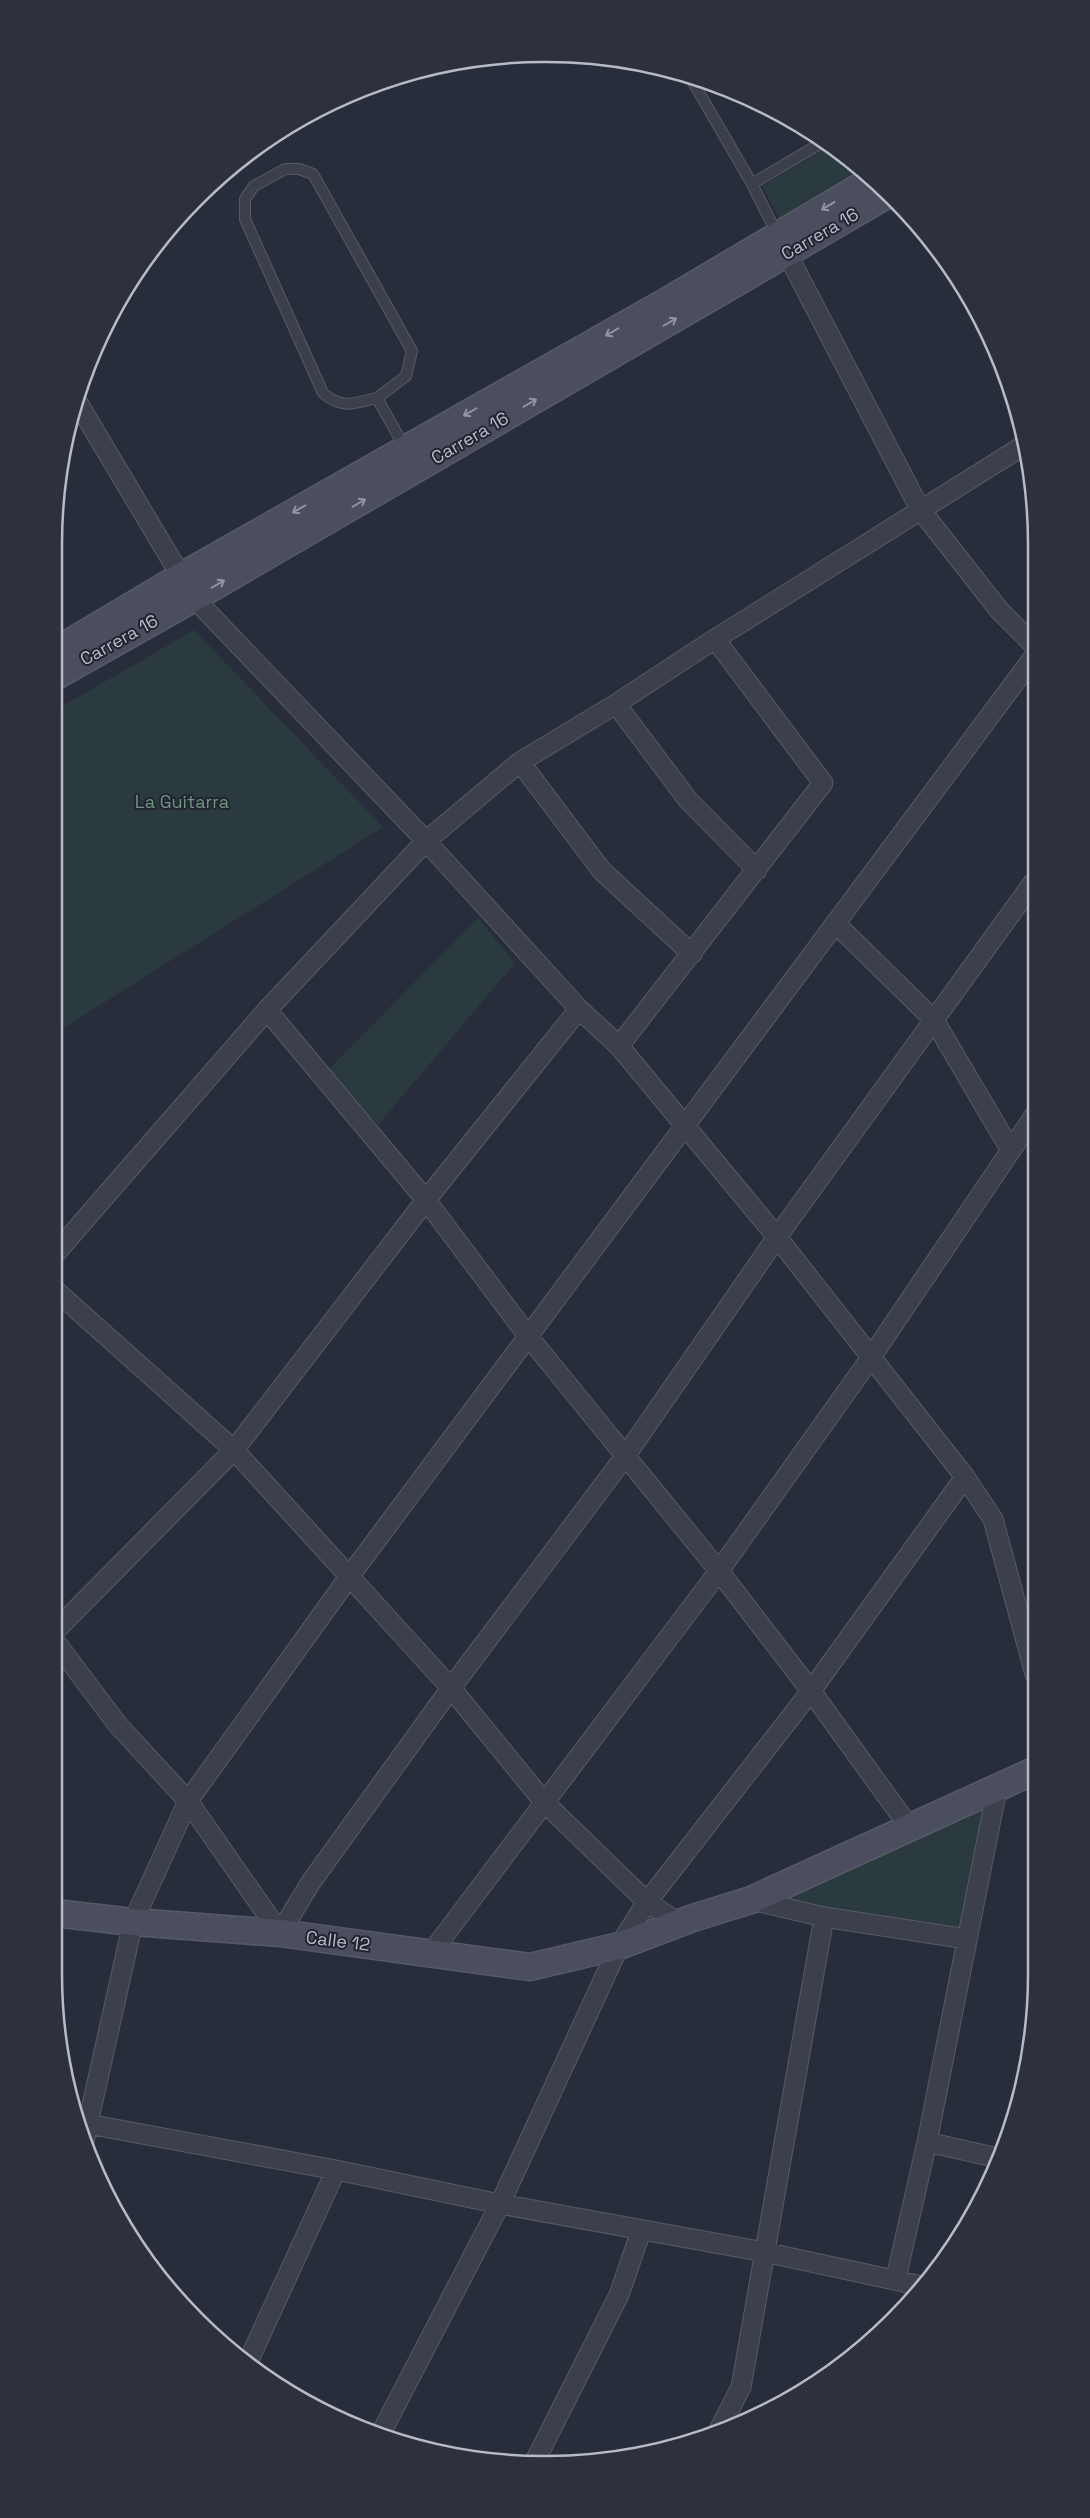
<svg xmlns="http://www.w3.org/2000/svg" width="1090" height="2518" font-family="'Space Grotesk',sans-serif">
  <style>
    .green { fill: #2b3a3e }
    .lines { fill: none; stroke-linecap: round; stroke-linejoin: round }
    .service-casing { stroke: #575b67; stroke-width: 12 }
    .minor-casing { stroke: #575b67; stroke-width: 21 }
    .secondary-casing { stroke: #575b67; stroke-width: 29 }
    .service { stroke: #3c404d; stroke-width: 10 }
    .minor { stroke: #3c404d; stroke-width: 19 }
    .secondary { stroke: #4a4e5f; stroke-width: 26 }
    .oneway { stroke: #9295a3 }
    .labels { text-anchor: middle; stroke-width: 4; stroke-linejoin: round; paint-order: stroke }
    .street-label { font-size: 18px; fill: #b8bbc7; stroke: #212532 }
    .park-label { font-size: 18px; fill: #729580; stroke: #212532 }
    .rim { fill: none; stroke: #b8bbc7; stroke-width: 2.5 }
  </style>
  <rect width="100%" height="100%" fill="#282d3c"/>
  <!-- green -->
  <path class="green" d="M830 146 844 155 864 176 782 224 762 186Z
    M194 630 383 827 54 1034V711Z
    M478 918 515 963 378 1125 329 1069Z
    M986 1805 960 1930 777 1899Z"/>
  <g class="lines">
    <defs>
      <path id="service" d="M690 77 752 184 777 234
        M752 184 823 142
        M377 398 406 376 412 351 313 174 299 169H285L254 186 245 199V219L323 393C343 410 354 403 377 398L405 448"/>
      <path id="minor" d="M781 242 920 509 999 610 1032 643
        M76 400 194 598 426 841 579 1009 619 1046 777 1237 965 1477 993 1519 1035 1674
        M616 704 688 800 757 870
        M520 762 602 871 692 954
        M835 923 934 1020 1010 1149
        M267 1010 426 1200 528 1336 719 1571 811 1691 910 1828
        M619 1046 823 783 715 639
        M54 1255 267 1010 426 841 520 762 616 704 715 639 1023 446
        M54 1289 234 1450 451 1688 544 1802 647 1902 679 1923
        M54 1632 234 1450 426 1200 579 1009
        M54 1640 118 1725 188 1801 280 1933 311 1882 451 1688 626 1455 777 1237 1033 883
        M751 1900 824 1917 967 1939
        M431 1953 719 1571 872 1356 1034 1116
        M77 2122 336 2170 500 2204 764 2252 922 2286
        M84 2141 133 1922 188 1801 349 1577 1033 658
        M927 2142 998 2158
        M896 2278 927 2142 997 1789
        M248 2362 336 2170
        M718 2432 741 2387 824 1917
        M380 2435 500 2204 619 1946 647 1902 811 1691 965 1477
        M534 2463 619 2295 641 2231"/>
      <path id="secondary" d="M54 652 180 577 667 301 870 181
        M54 677 194 598 885 196
        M54 1913 133 1922 280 1933 530 1967 619 1946 693 1918 751 1900 1036 1770"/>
    </defs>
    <!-- service casing -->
    <use href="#service" class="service-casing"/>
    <!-- minor casing -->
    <use href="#minor" class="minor-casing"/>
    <!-- secondary casing -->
    <use href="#secondary" class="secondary-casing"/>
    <!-- service -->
    <use href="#service" class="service"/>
    <!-- minor -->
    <use href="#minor" class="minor"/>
    <!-- secondary -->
    <use href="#secondary" class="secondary"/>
  </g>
  <!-- one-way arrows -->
  <defs><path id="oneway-shaft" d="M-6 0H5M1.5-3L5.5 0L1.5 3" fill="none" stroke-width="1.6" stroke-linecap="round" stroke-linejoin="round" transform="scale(1.25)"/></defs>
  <g class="oneway">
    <use href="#oneway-shaft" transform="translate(828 206) rotate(149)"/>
    <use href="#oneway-shaft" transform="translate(670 322) rotate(-30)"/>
    <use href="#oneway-shaft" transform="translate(612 332) rotate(150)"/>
    <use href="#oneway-shaft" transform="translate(530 403) rotate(-30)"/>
    <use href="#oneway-shaft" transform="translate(470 412) rotate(150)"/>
    <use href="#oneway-shaft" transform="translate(359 503) rotate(-30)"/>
    <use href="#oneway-shaft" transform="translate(299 509) rotate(150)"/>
    <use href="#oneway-shaft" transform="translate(218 584) rotate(-30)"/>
  </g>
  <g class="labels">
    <!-- street labels -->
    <g class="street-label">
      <text transform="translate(820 234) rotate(-30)" y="6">Carrera 16</text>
      <text transform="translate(470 438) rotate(-30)" y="6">Carrera 16</text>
      <text transform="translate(119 640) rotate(-29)" y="6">Carrera 16</text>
      <text transform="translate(338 1941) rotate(7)" y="6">Calle 12</text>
    </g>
    <!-- park labels -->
    <g class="park-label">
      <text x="182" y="808">La Guitarra</text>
    </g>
  </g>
  <!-- crop -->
  <path d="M0 0H1090V2518H0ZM544 62H546A482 482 0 0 1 1028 544V1974A482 482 0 0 1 546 2456H544A482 482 0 0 1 62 1974V544A482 482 0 0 1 544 62Z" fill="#2d313e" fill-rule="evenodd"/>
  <path class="rim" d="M544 62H546A482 482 0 0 1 1028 544V1974A482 482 0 0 1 546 2456H544A482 482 0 0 1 62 1974V544A482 482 0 0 1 544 62Z"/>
</svg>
